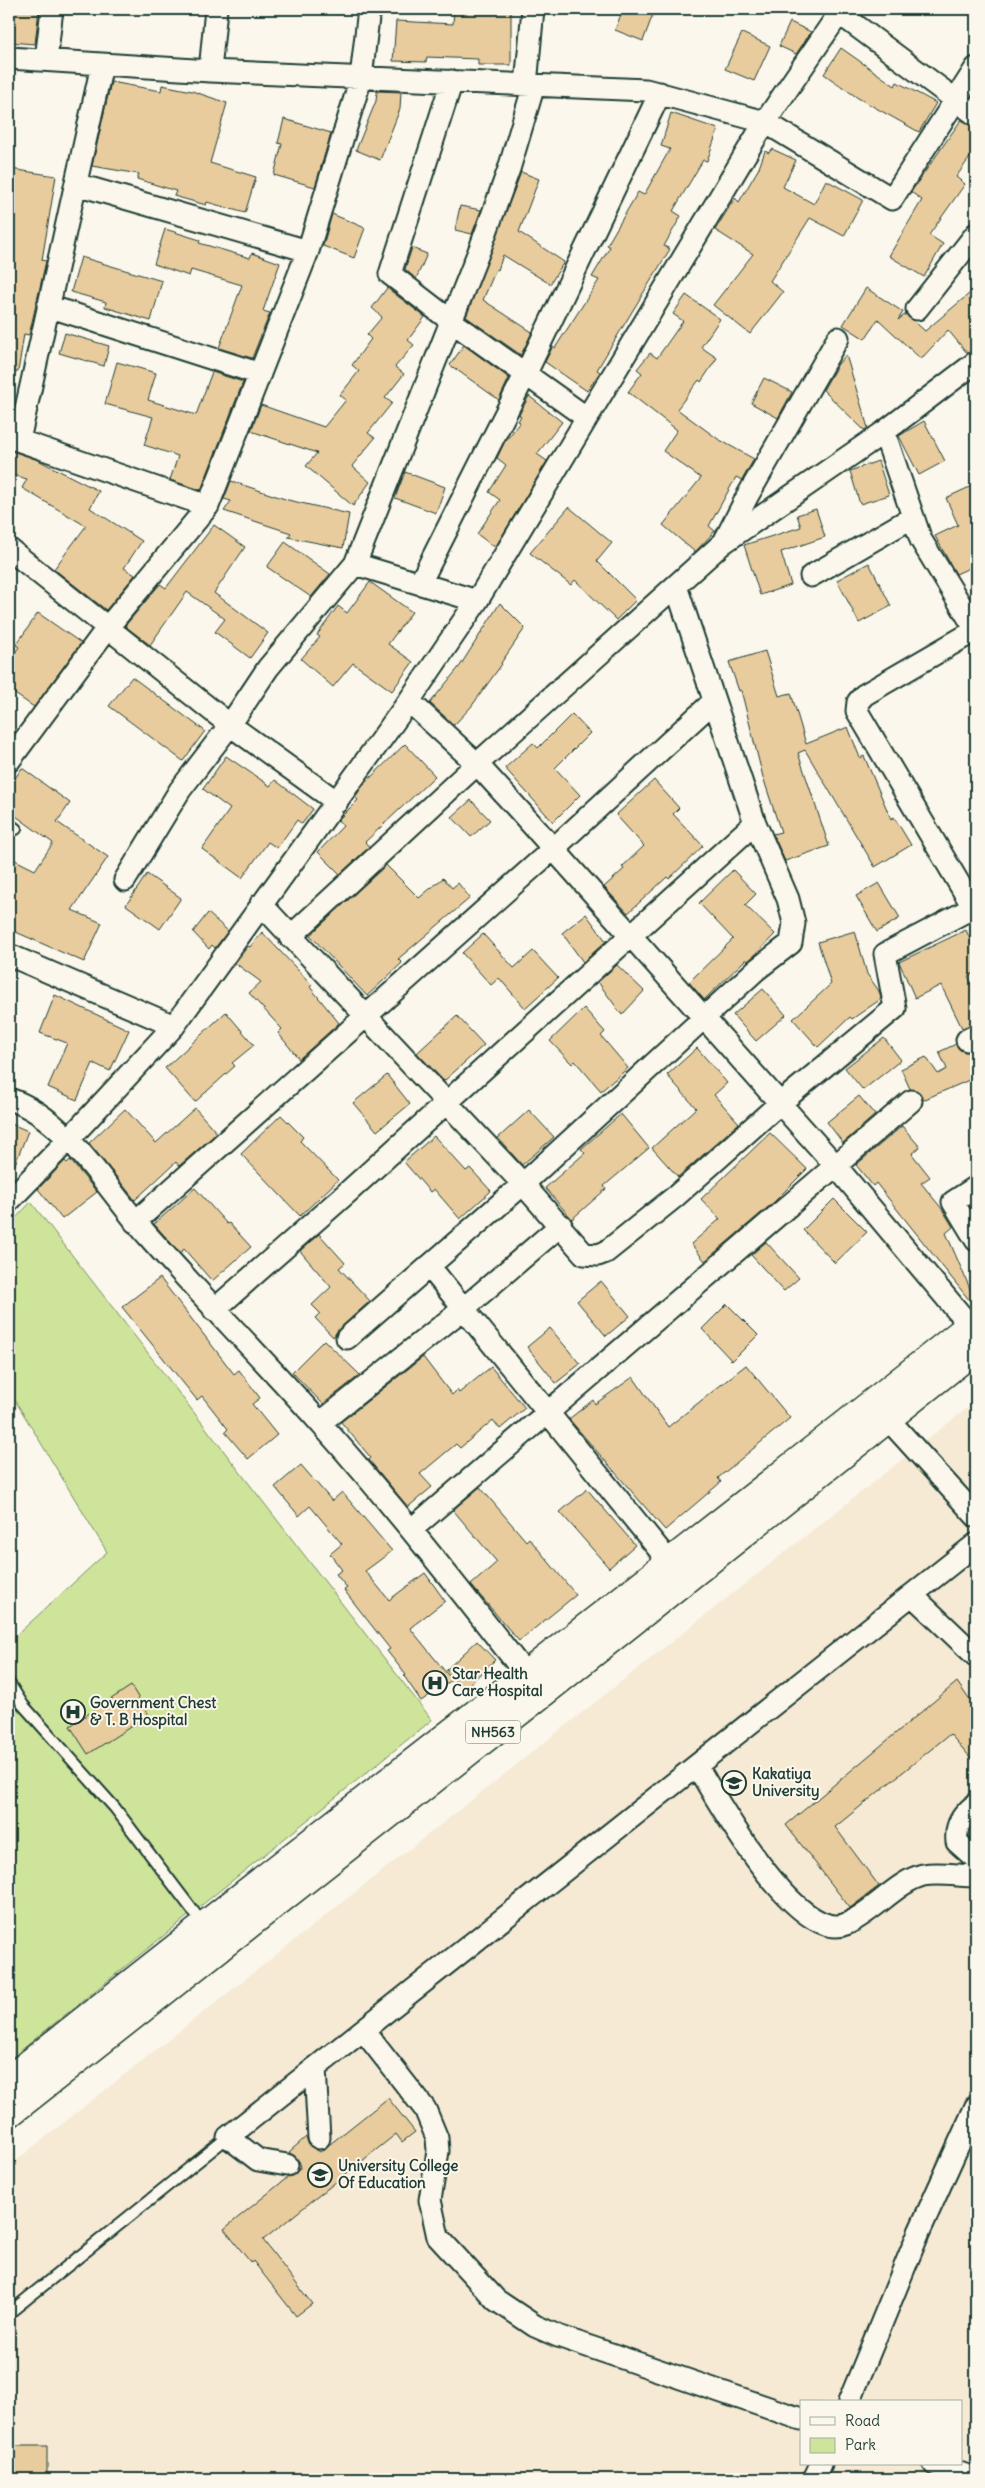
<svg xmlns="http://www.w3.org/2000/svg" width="985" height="2488" font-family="Delius,sans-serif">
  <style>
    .built { fill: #f6ead4; fill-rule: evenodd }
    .green { fill: #cee49a; stroke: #769067 }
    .building { fill: #e9cc9d; stroke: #1f3d34 }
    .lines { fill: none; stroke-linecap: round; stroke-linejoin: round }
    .service-casing { stroke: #1f3d34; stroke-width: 14 }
    .minor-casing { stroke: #1f3d34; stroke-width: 25 }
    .trunk-casing { stroke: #1f3d34; stroke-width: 31 }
    .service { stroke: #fbf7ec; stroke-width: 10 }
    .minor { stroke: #fbf7ec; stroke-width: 21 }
    .trunk { stroke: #fbf7ec; stroke-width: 28 }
    .labels { text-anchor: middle; stroke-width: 4; stroke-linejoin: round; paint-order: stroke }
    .shield { fill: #fbf7ec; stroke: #61756b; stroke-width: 1 }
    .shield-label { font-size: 14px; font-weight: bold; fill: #1f3d34 }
    .poi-label { font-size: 15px; font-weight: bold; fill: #1f3d34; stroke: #fbf7ec; text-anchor: start }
  </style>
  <rect width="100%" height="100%" fill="#fbf7ec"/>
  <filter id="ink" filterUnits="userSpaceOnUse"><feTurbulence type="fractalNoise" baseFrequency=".02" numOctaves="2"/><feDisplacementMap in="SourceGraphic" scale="10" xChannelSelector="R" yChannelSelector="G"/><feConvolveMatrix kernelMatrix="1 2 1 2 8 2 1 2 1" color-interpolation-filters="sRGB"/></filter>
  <g filter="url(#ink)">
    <!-- built -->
    <path class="built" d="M976 1401V2479H9V2166ZM801 2402H961V2464H801Z"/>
    <!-- green -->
    <path class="green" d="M31 1202 432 1720 9 2060V1642L107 1552 13 1397 9 1394V1225Z"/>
    <!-- building -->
    <path class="building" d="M11 9H39L35 44 9 42Z
      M454 9H511V65H478V59L427 57 426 62 393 61 396 21 453 24Z
      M623 9H655L643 41 615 30Z
      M790 22 811 32 796 54 779 46Z
      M742 33 770 46 754 81 725 69Z
      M841 48 895 86 897 82 936 103 919 132 858 98 824 74Z
      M111 82 161 91 162 85 192 91 227 103 210 163 256 177 245 213 207 202 206 205 174 196 176 191 137 179 139 174 92 166Z
      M377 91 401 92 400 109 380 160 356 150 376 101Z
      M671 113 718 129 707 161 703 160 673 211 681 216 664 246 670 249 610 348 597 370 600 372 587 391 545 362 553 346 555 348 599 280 592 277 610 247 607 245 638 192 644 195 670 149 661 146Z
      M284 119 331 133 315 187 274 175 282 144 278 143Z
      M961 120 976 127V149L956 177 965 184 929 235 943 244 924 277 889 256 922 200 911 192Z
      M772 149 796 160 783 187 814 204 826 180 863 200 844 236 810 218 770 281 783 292 750 334 713 305 753 254 715 230 735 198 739 202 759 168 765 151 769 153Z
      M11 169 56 176 42 260 46 261 29 335 24 334 18 372H9V325L12 299H9V184Z
      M521 172 539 179 519 232 564 262 550 284 503 255 498 270 496 269 483 300 532 332 521 355 466 317Z
      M460 206 481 210 472 234 455 230Z
      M332 214 365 228 354 258 323 246Z
      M165 229 200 240 199 243 250 258 252 253 280 263 263 311 270 313 252 358 219 348 242 285 191 270 189 276 154 264Z
      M412 248 427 254 416 279 405 269Z
      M81 257 162 281 151 321 105 307 106 302 71 292Z
      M387 288 425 317 408 340 414 345 395 367 404 374 385 398 392 403 368 433 375 438 352 466 370 482 353 506 306 466 317 453 251 431 261 405 324 427 346 400 340 395 359 371 352 365 371 339 367 335 382 317 372 308Z
      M866 288 903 312 898 320 906 314 925 331 976 288V350L967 353 948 330 921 359 878 319 865 339 843 325Z
      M686 295 720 319 701 347 717 358 701 382 699 380 677 409 718 439 754 459 742 480 736 477 709 526 715 531 695 552 663 525 701 478 663 451 677 430 628 392 642 373 637 369 650 353 657 358 683 321 673 314Z
      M65 333 109 346 104 366 59 353Z
      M464 345 509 378 499 400 450 365Z
      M846 355 868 428 864 430 823 390 838 364Z
      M117 362 156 373 148 400 196 415 212 372 243 382 201 490 170 480 178 456 144 445 153 417 105 404Z
      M764 378 792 392 778 418 751 403Z
      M529 396 562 422 537 454 547 461 496 546H493L477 534 500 500 489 492 506 465 497 458 504 443 520 422 518 421 521 416 519 415Z
      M924 421 945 461 919 475 899 436Z
      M9 450 38 460 99 491 90 508 142 541 124 568 135 575 106 610 54 569 86 526 22 488 27 479 9 474Z
      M878 461 889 495 860 504 850 471Z
      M405 472 445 487 436 513 395 498Z
      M231 481 288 500 349 514 343 548 288 537 291 533 224 511 231 501 224 499Z
      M976 484V565L956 574 935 536 958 525 946 498Z
      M569 507 612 543 597 561 636 600 616 620 575 580 571 585 530 553Z
      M816 509 825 537 781 552 791 585 760 595 744 545 801 527 797 515Z
      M214 525 245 547 214 593 268 633 250 658 215 632 225 619 187 592 150 645 125 626 160 584 166 588Z
      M285 542 330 574 311 597 267 567Z
      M869 563 891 606 859 623 837 580Z
      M370 582 412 612 388 644 413 662 392 691 353 663 333 687 301 659 320 637 317 635 338 606 347 613Z
      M500 603 525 628 501 663 502 664 471 707 454 725 430 703 460 666Z
      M38 613 81 643 34 707 9 690V661L19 647 16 645Z
      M765 651 779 696 791 693 806 744 848 727 860 758 864 756 891 819 894 817 911 845 875 867 805 750 798 753 829 846 785 861 773 834 781 832 763 777 741 690 739 691 729 662Z
      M132 677 205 731 183 761 109 706Z
      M572 714 590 733 555 768 580 795 553 822 505 768 533 743 538 748Z
      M405 744 435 776 365 842 369 847 340 874 318 852 343 826 338 820 358 800 355 797 365 783Z
      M226 756 270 786 275 780 313 809 302 824 297 820 277 848 268 842 242 878 202 849 230 809 203 789Z
      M22 768 70 803 57 822 108 857 72 910 102 923 84 962 9 929V857L35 870 53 843 9 811V787Z
      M654 780 679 808 673 814 703 846 669 879 667 877 628 913 604 887 624 869 622 867 644 846 616 815Z
      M471 800 490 820 471 837 452 817Z
      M386 865 419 898 443 878 452 888 458 883 470 898 398 959 402 963 367 996 310 935Z
      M733 870 756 894 745 905 775 934 756 954 748 961 746 959 704 1000 689 982 733 939 699 903Z
      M147 874 181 898 160 929 126 905Z
      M879 883 900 918 877 932 856 896Z
      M208 913 228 931 215 948 212 945 209 949 193 932Z
      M586 914 606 941 583 962 562 933Z
      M966 930 976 953V972L968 976 976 992V1023L962 1028 941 985 915 998 899 962Z
      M855 931 867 974 879 991 881 999 852 1019 850 1017 818 1047 793 1019 831 984 818 942Z
      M262 932 312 985 310 987 339 1023 299 1059 278 1033 282 1029 249 993 261 982 235 963 248 946 250 947Z
      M483 934 514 968 533 951 558 978 525 1008 499 978 491 985 462 953Z
      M617 965 644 991 622 1015 598 982Z
      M763 989 786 1015 756 1041 733 1015Z
      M55 995 129 1030 110 1071 93 1063 77 1100 48 1087 67 1043 40 1033Z
      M584 1008 605 1032 601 1036 628 1068 601 1091 575 1061 572 1064 550 1041Z
      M226 1012 254 1045 232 1063 235 1066 195 1102 165 1068Z
      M457 1016 484 1045 444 1081 417 1053Z
      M884 1038 901 1060 863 1090 845 1068Z
      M956 1044 960 1050 966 1052 976 1049V1077L923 1100 920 1093 910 1089 901 1069 926 1057 938 1074 947 1069 939 1052Z
      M697 1048 727 1083 714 1095 739 1123 678 1177 652 1148 696 1108 667 1075Z
      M387 1075 410 1104 377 1131 353 1103Z
      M859 1096 875 1115 843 1143 827 1122Z
      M195 1108 217 1133 179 1166 176 1162 135 1200 89 1143 125 1109 156 1143Z
      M529 1110 554 1137 522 1165 498 1138Z
      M621 1114 649 1148 604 1186 606 1189 572 1219 545 1188 585 1153 581 1149Z
      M281 1115 303 1137 300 1141 338 1180 300 1216 241 1154Z
      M9 1123 28 1131 10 1177H9Z
      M902 1126 920 1147 912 1154 930 1177 921 1183 942 1209 953 1227 946 1233 974 1298 970 1301 876 1183 873 1186 856 1165Z
      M770 1133 807 1169 774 1202 705 1261 691 1244 720 1219 701 1199Z
      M434 1136 466 1171 470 1168 491 1191 460 1219 434 1189 430 1192 404 1162Z
      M70 1160 97 1192 62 1219 38 1189 65 1161 67 1163Z
      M195 1188 227 1224 229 1223 251 1247 212 1281 184 1249 180 1253 154 1224Z
      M834 1199 867 1232 835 1263 803 1230Z
      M319 1234 345 1263 339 1268 370 1301 339 1329 333 1337 315 1318 320 1313 312 1305 331 1287 300 1251Z
      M766 1242 799 1278 784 1291 751 1255Z
      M160 1278 234 1374 239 1370 260 1398 252 1404 277 1435 248 1459 225 1432 228 1429 202 1396 197 1400 122 1307Z
      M601 1281 630 1316 606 1336 577 1301Z
      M727 1304 758 1335 732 1361 702 1329Z
      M550 1328 580 1364 556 1383 527 1347Z
      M324 1340 360 1375 323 1404 292 1372Z
      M423 1357 452 1395 457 1390 459 1393 491 1367 525 1408 500 1429 493 1420 460 1448 456 1444 420 1474 432 1487 408 1507 369 1460 371 1458 341 1422Z
      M746 1365 790 1418 718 1478 721 1482 665 1530 569 1419 593 1400 595 1404 633 1377 668 1427Z
      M301 1465 332 1501 342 1492 392 1551 365 1571 389 1600 425 1573 445 1601 410 1628 452 1680 421 1701 404 1676 406 1675 387 1651 390 1649 344 1590 347 1588 336 1574 342 1570 330 1554 342 1544 310 1506 299 1516 275 1487Z
      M480 1487 526 1541 529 1538 576 1595 519 1641 471 1585 497 1562 453 1510Z
      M587 1489 635 1545 609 1568 560 1512Z
      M477 1641 495 1660 463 1690 446 1670Z
      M957 1682 976 1709V1764L950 1734 835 1827 879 1886 850 1908 786 1825Z
      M131 1686 149 1715 88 1754 70 1726Z
      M388 2098 415 2132 402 2142 396 2134 263 2240 312 2304 296 2316 253 2261 251 2263 224 2229 288 2177 296 2173 301 2167 299 2161 289 2152 306 2137 309 2145 320 2152Z
      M9 2446H47V2479H9Z"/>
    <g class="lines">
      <defs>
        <path id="service" d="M9 824 16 829
          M9 1683 23 1705 115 1808 203 1924
          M9 2313 228 2137"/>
        <path id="minor" d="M839 13 976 115
          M9 58 210 71 646 90 765 122 892 199 976 68
          M46 60 52 9
          M210 71 216 9
          M452 81 390 274 451 321 587 418
          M526 85 533 9
          M76 184 308 251
          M48 306 260 374
          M917 309 976 234
          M884 432 921 540 976 630
          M9 437 208 506
          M19 440 102 65
          M725 540 748 495 838 338
          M9 549 230 725 337 802
          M355 564 477 601
          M811 576 913 517
          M420 583 526 373 660 93
          M409 701 477 764 518 809 835 1165 970 1326
          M9 761 108 627 208 506 308 251 361 78 369 9
          M125 880 180 790 230 725 268 668 355 564 481 246 509 169 534 85
          M261 904 523 1184 756 970 791 943 794 923 788 899 755 823 676 586
          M973 907 857 711 858 702 864 695 976 630
          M290 937 477 764 723 543 884 432 976 362
          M9 955 174 1026
          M967 1040 976 1035
          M9 1099C67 1117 109 1193 149 1237 205 1300 265 1361 321 1424 393 1505 460 1590 527 1676
          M976 1187 953 1202 976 1240
          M9 1201 69 1139 174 1026 409 701 477 601 765 122 842 9
          M135 1222 552 850 714 701
          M429 1266 670 1563
          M214 1310 348 1192 755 823
          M347 1338 523 1184 584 1254 598 1255 606 1252 676 1196 779 1104 895 1008 885 954 976 906
          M877 1407 976 1516
          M320 1423 463 1309 561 1225
          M412 1529 911 1101
          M912 1595 976 1656
          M697 1766C717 1800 798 1945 846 1924 872 1913 898 1881 923 1875 939 1872 960 1876 976 1876
          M976 1804C963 1814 955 1824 957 1842L976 1859
          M364 2031 425 2109 437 2138 438 2151 430 2200 438 2237 496 2300 535 2326 558 2336 801 2419
          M315 2068 319 2138
          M287 2165 258 2160 228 2137 976 1544
          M849 2402 919 2232 976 2106
          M934 2464 976 2479
          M814 2479 821 2464"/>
        <path id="trunk" d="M9 2080C329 1825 656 1577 976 1321
          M9 2113 541 1694 976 1348"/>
      </defs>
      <!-- service casing -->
      <use href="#service" class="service-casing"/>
      <!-- minor casing -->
      <use href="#minor" class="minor-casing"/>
      <!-- trunk casing -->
      <use href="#trunk" class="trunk-casing"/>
      <!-- service -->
      <use href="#service" class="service"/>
      <!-- minor -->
      <use href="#minor" class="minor"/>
      <!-- trunk -->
      <use href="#trunk" class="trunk"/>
    </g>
  </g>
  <!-- icons -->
  <defs>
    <symbol id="hospital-ring" viewBox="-11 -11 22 22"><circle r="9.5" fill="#fbf7ec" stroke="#1f3d34" stroke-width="1.5"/><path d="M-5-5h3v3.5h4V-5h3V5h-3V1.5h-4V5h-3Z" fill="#1f3d34"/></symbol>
    <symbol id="university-ring" viewBox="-11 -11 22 22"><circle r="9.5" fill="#fbf7ec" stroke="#1f3d34" stroke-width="1.5"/><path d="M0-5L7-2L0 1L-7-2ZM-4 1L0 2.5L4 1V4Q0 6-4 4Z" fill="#1f3d34"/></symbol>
  </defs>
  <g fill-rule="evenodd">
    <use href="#hospital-ring" x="421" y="1669" width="28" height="28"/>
    <use href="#hospital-ring" x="59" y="1698" width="28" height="28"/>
    <use href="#university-ring" x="720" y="1769" width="28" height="28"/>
    <use href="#university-ring" x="306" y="2161" width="28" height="28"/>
  </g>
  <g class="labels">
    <!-- shield labels -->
    <rect class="shield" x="465.5" y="1720.5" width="55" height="23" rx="4"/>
    <g class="shield-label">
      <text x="493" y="1737">NH563</text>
    </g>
    <!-- poi labels -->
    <g class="poi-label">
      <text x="452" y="1679">Star Health<tspan x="452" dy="17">Care Hospital</tspan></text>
      <text x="90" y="1708">Government Chest<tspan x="90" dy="17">&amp; T. B Hospital</tspan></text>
      <text x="752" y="1779">Kakatiya<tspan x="752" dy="17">University</tspan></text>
      <text x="338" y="2171">University College<tspan x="338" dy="17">Of Education</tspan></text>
    </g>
  </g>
  <!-- margin -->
  <rect width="985" height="2488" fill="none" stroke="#fbf7ec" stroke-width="30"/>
  <rect x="15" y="15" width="955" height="2458" fill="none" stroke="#1f3d34" stroke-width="2" filter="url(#ink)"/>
  <!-- legend -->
  <rect x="800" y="2400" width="162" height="65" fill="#fbf7ec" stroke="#a3ada2"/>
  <rect x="810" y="2417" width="25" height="8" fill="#fbf7ec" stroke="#a3ada2"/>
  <text x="845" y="2426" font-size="15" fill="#1f3d34">Road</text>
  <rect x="810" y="2438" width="25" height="15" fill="#cee49a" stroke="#a3ada2"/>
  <text x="845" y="2450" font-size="15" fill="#1f3d34">Park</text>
</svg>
